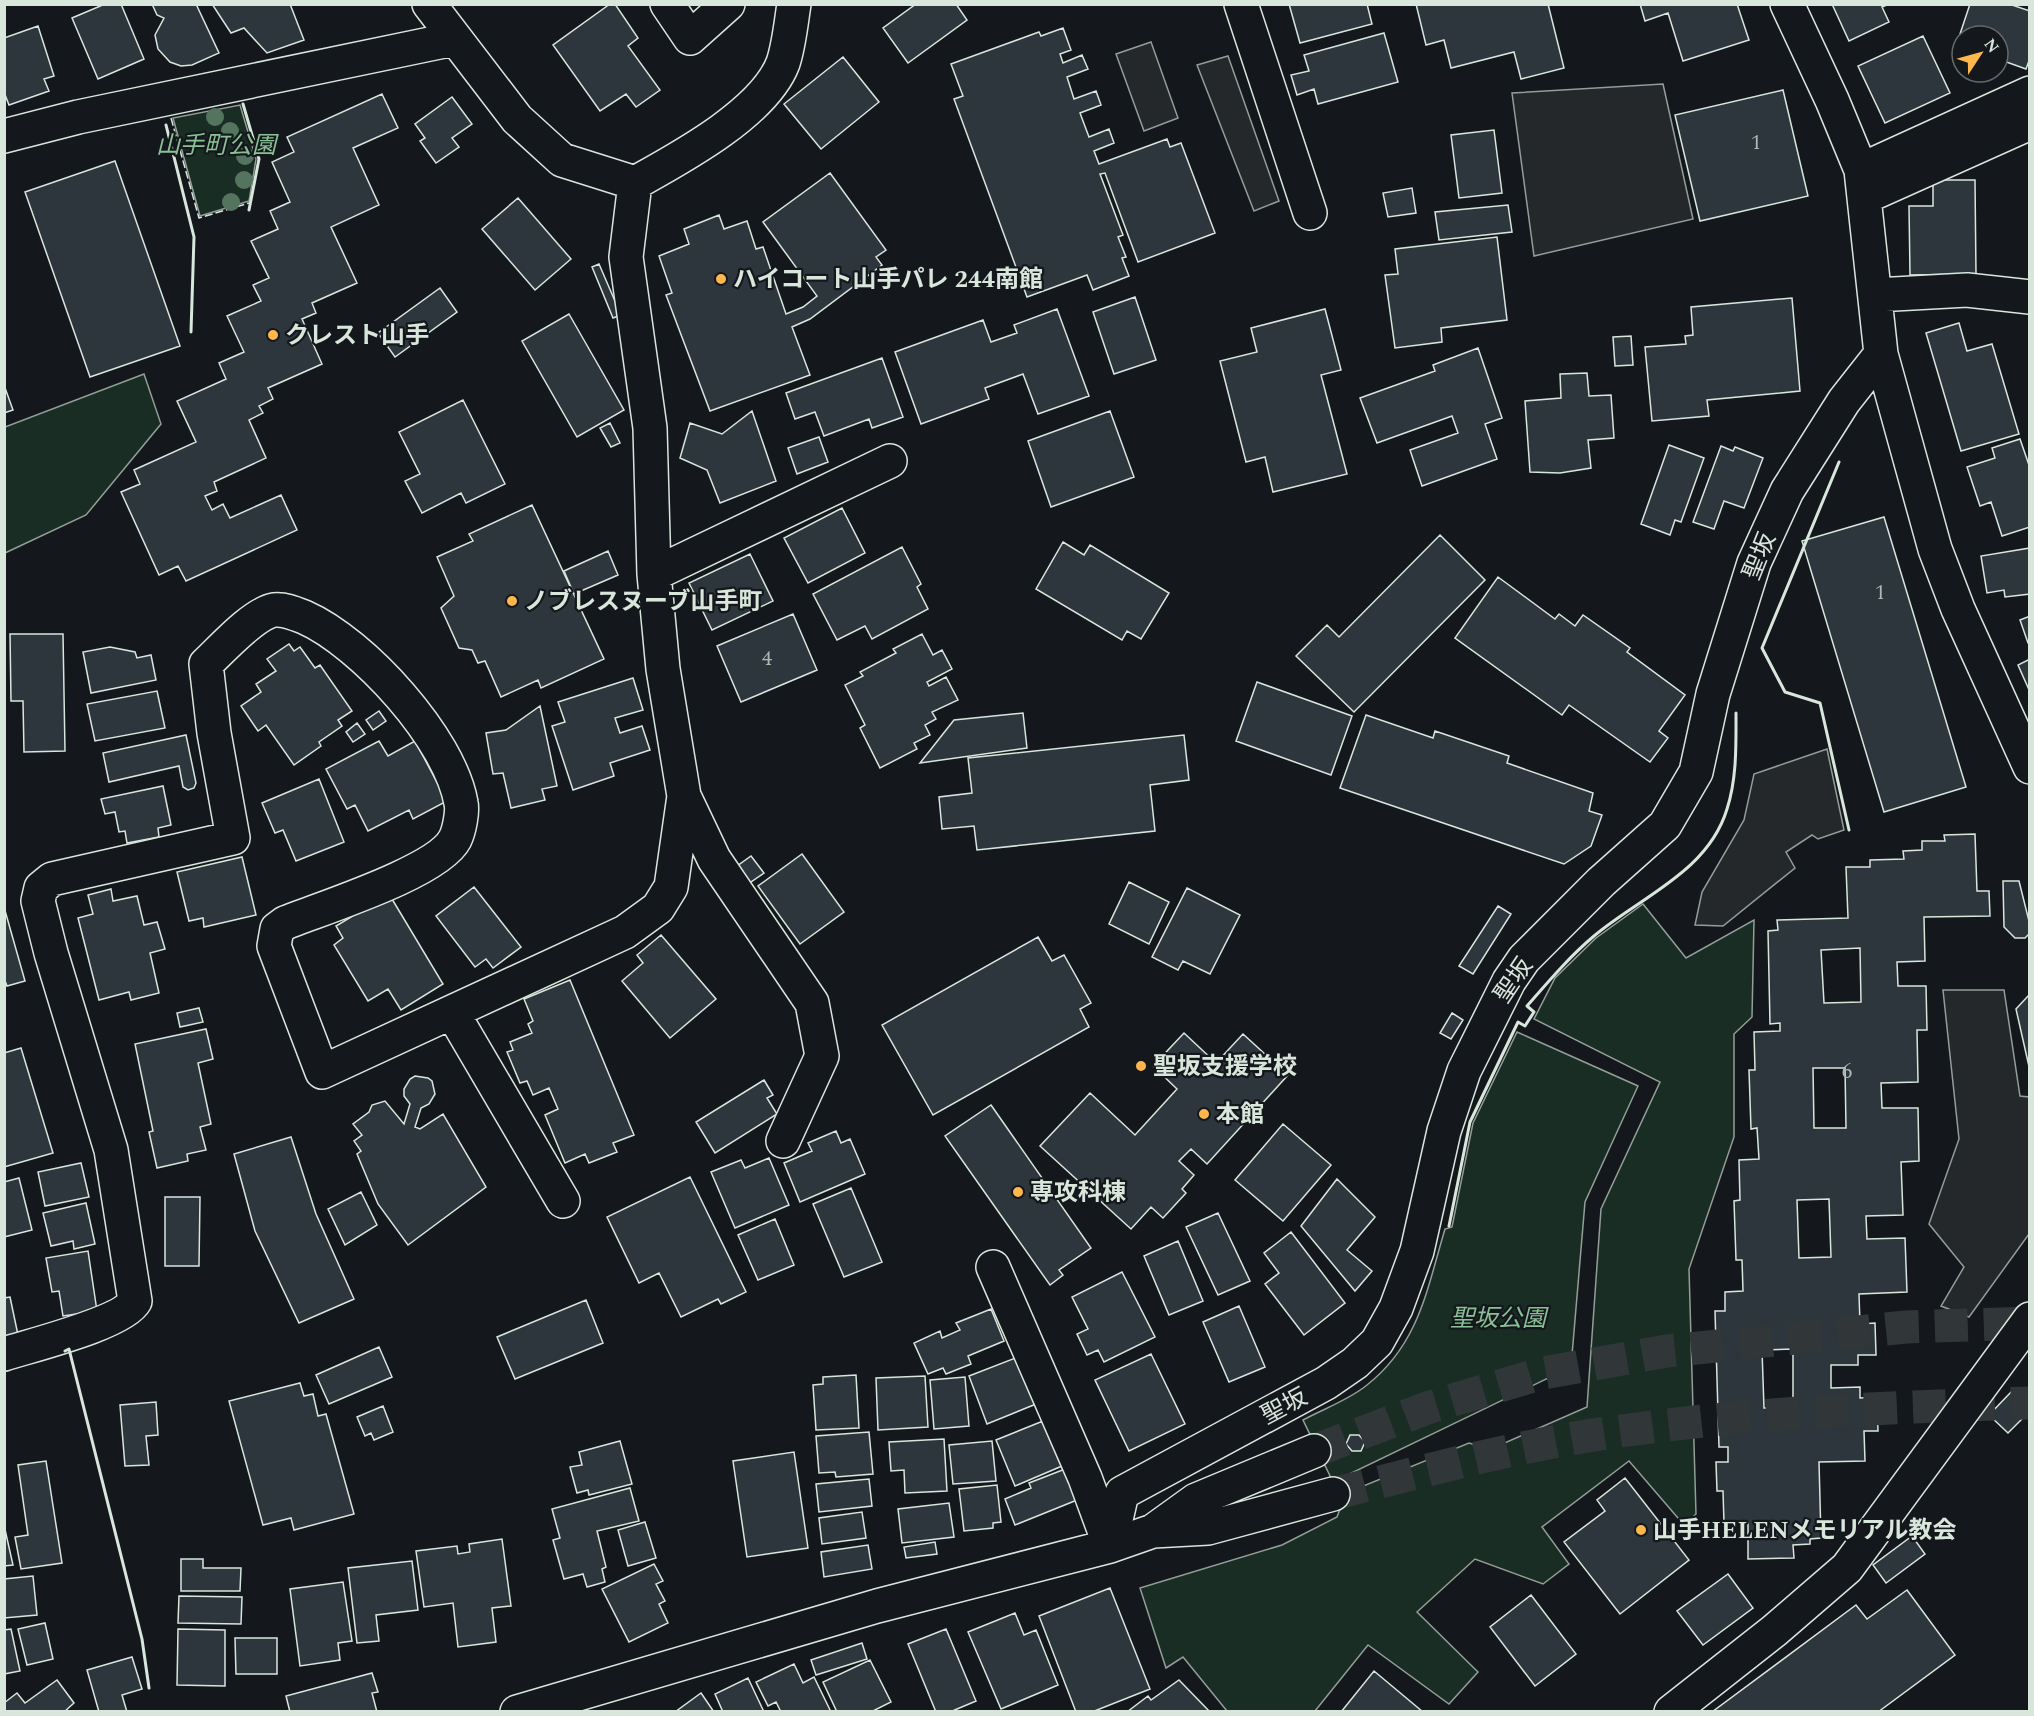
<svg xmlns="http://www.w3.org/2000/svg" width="2034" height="1716" font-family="Spectral,'Noto Sans JP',serif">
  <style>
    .green { fill: #1a2d24; stroke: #939e99; stroke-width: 1.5 }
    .parking { fill: #24282b; stroke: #939e99; stroke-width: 1.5 }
    .building { fill: #2c363c; stroke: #d8e6dc; stroke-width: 1.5; fill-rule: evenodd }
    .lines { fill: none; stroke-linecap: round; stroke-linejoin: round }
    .minor-tunnel { stroke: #313739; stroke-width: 33; stroke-dasharray: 33 16; stroke-linecap: butt }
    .minor-casing { stroke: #d8e6dc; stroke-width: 36 }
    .minor { stroke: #14181c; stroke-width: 33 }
    .fence { stroke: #d8e6dc; stroke-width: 1.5; stroke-dasharray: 8 3; stroke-linecap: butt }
    .wall { stroke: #d8e6dc; stroke-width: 3 }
    .tree { fill: #55745f }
    .poi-dot { fill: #ffb74d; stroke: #14181c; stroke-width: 2 }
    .labels { text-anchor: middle; stroke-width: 4.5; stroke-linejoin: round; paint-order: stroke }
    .number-label { font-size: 21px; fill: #adbab4 }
    .park-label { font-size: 24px; font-style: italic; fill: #8ac095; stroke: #14181c }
    .poi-label { font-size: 24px; font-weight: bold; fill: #d8e6dc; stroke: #14181c; text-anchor: start }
    .street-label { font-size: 24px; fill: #d8e6dc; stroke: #14181c }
  </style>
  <rect width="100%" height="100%" fill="#14181c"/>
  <!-- green -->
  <path class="green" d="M240 105 256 159 249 201 200 216 173 118Z
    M144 374 161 424 86 515 5 553V427Z
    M1643 904 1686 958 1754 920 1752 1017 1734 1034V1137L1689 1269 1696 1514 1684 1525 1629 1461 1542 1527 1569 1564 1543 1584 1475 1559 1417 1612 1478 1672 1449 1704 1368 1645 1315 1711H1227L1183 1657 1166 1668 1140 1588 1282 1545 1337 1517 1346 1493 1469 1443 1491 1449 1587 1407 1601 1209 1660 1082 1534 1019 1555 978 1596 938Z
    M1517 1032 1638 1086 1585 1202 1571 1367 1333 1482 1303 1420C1323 1409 1349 1400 1367 1385 1419 1344 1427 1289 1445 1229L1452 1227 1473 1123Z"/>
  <!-- parking -->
  <path class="parking" d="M1151 42 1178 118 1144 131 1116 54Z
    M1228 56 1279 201 1254 211 1197 65Z
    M1663 84 1693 219 1534 256 1512 93Z
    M1827 749 1844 830 1818 839 1812 835 1786 852 1795 868 1723 926 1695 925 1702 892 1744 820 1754 774Z
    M1943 990H2004L2020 1096 2029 1097V1234L1969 1317 1941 1306 1964 1267 1929 1224 1959 1139Z"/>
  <!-- building -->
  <path class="building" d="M105 4H121L144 59 98 79 72 18Z
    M152 4H196L219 53 192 65 181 66 170 62 158 49 155 35 164 18 157 15Z
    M212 4H290L304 40 267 53 244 28 231 33Z
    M610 4H615L638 38 628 46 660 90 636 107 626 94 600 111 553 45Z
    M916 4H956L967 20 908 63 883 28Z
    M1289 4H1367L1372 24 1300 43Z
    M1416 4H1548L1564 68 1521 79 1514 52 1451 68 1444 40 1426 45Z
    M1640 4H1737L1749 40 1683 61 1668 13 1645 21Z
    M1832 4H1889L1882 7 1889 22 1849 41Z
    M1970 4H2009L2030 11V58L2026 69 1998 59V36H1962V48L1956 46Z
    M38 26 54 76 44 79 49 91 9 105 4 92V38Z
    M1063 28 1071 50 1060 54 1063 63 1082 55 1088 69 1067 77 1074 99 1096 91 1101 105 1080 113 1089 137 1109 129 1114 143 1094 151 1099 164 1167 139 1170 147 1181 143 1215 233 1138 262 1105 173 1100 174 1123 235 1118 237 1126 257 1122 258 1129 276 1093 290 1087 275 1027 297 954 99 963 96 951 64 1039 32 1041 36Z
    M1384 33 1398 82 1318 104 1314 89 1297 95 1291 75 1309 71 1304 55Z
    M1923 36 1950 93 1885 123 1858 66Z
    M843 57 879 102 821 149 784 104Z
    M1783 90 1808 196 1700 221 1675 115Z
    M382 94 398 128 353 148 379 205 331 227 357 283 312 303 316 313 302 319 322 364 268 388 273 399 259 406 263 413 249 420 266 458 214 482 217 491 205 496 212 510 223 504 230 518 281 495 297 530 186 581 178 566 159 575 121 492 140 484 134 470 196 442 177 401 226 379 219 363 244 352 227 316 261 301 253 285 269 278 251 241 278 229 270 211 290 202 272 162 294 152 287 137Z
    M452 97 472 124 452 138 459 147 436 163 420 141 425 138 415 124Z
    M1494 130 1502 193 1459 198 1451 135Z
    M115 161 180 346 90 377 25 192Z
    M830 173 886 250 876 257 882 265 810 319 792 327 810 375 710 411 666 295 672 293 659 256 689 244 684 229 719 215 724 229 747 221 756 249 763 247 786 314 803 307 817 296 763 222Z
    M1933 180H1975L1976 274 1910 275 1909 206H1933Z
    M1412 188 1416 213 1388 217 1383 193Z
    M518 198 571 259 535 290 482 229Z
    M1508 205 1512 232 1439 240 1435 212Z
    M1497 237 1507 320 1441 328 1442 342 1395 348 1385 275 1398 274 1395 249Z
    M599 264 621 315 613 318 592 267Z
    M440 288 457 312 395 357 378 333Z
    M1135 297 1156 360 1114 374 1093 312Z
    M1792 298 1800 391 1707 400 1709 416 1652 421 1645 347 1686 344 1685 336 1693 335 1691 307Z
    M1057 309 1089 396 1038 414 1023 374 985 388 989 399 921 424 895 352 983 320 991 342 1017 333 1014 325Z
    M1325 309 1341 370 1321 375 1347 474 1273 492 1265 457 1246 462 1220 361 1257 352 1251 328Z
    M569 314 624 410 577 437 522 341Z
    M1959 323 1967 351 1992 344 2019 434 1961 451 1926 333Z
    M1631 336 1633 365 1615 366 1613 337Z
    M1478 348 1502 418 1485 424 1497 459 1422 486 1410 450 1458 433 1452 416 1377 443 1360 398 1435 371 1433 365Z
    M882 358 903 417 872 428 869 419 824 436 815 412 795 419 786 393Z
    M1587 373 1589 396 1611 395 1614 438 1588 440 1591 468 1560 473 1530 472 1525 401 1561 398 1560 374Z
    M4 385 13 410 4 413Z
    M463 400 505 484 466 503 461 493 422 513 405 481 420 474 399 432Z
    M752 411 776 481 720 503 707 470 680 458 690 423 722 434Z
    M1110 411 1134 477 1051 507 1028 441Z
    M610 423 620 443 611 447 600 428Z
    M819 437 828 462 797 474 788 448Z
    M2020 439 2030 468V527L2002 536 1991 502 1980 506 1967 467 1995 458 1992 448Z
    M1669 445 1704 458 1681 522 1675 520 1670 535 1641 524Z
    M1721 446 1733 451 1735 447 1763 458 1744 508 1724 501 1714 529 1693 522Z
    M532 505 604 659 541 688 538 680 501 697 485 661 478 663 472 650 459 648 441 608 454 596 437 557 473 541 469 534Z
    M842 508 865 553 808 583 784 538Z
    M1884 517 1966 787 1884 812 1802 541Z
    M1440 535 1485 580 1354 712 1296 656 1327 625 1339 637Z
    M1063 542 1084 555 1090 545 1169 593 1141 639 1127 631 1122 640 1036 589Z
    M902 547 921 584 917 587 928 609 872 639 865 626 837 640 813 594Z
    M2030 548V594L2005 597 2004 590 1987 593 1981 556Z
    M608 551 618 575 574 594 564 571Z
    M750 554 773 601 712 630 689 583Z
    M1498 577 1555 619 1559 614 1575 626 1583 615 1630 648 1627 652 1685 695 1659 731 1668 738 1650 762 1569 705 1562 715 1455 638Z
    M793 614 817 670 741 702 717 646Z
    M2030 616V643H2028L2020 620Z
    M10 634H63L65 751 24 752 23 701H11Z
    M922 634 933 655 942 650 952 669 927 682 929 686 946 677 958 700 932 712 936 719 925 725 930 735 914 743 917 749 880 768 860 728 865 725 845 685 863 676 860 672 896 653 893 649Z
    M289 644 294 651 300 647 315 668 320 665 352 711 338 720 342 726 319 742 321 746 294 765 266 725 258 731 241 706 261 692 256 684 276 671 267 659Z
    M110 647 135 652 137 658 151 655 156 680 91 693 83 652Z
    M2030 659V692L2018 665Z
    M633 678 643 710 615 718 620 733 642 726 650 750 610 763 614 776 573 790 552 726 565 722 558 702Z
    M1257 682 1352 716 1331 775 1236 741Z
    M157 691 165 728 95 741 87 704Z
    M540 706 557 786 542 789 545 800 511 808 503 773 493 774 486 733 506 730Z
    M379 711 386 721 373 730 366 720Z
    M1023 713 1027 748 920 763 954 720Z
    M1366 715 1433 738 1435 731 1509 756 1507 763 1593 793 1589 811 1602 815 1591 846 1564 864 1340 788Z
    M357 723 365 734 353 742 346 732Z
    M186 735 196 783 194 788 188 790 183 787 179 766 109 782 103 753Z
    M1184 735 1189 780 1150 785 1155 831 977 850 974 826 942 829 939 797 972 793 968 758Z
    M379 741 388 756 415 741 447 801 413 819 409 810 368 831 355 805 347 809 326 769Z
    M319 779 344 842 296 861 283 830 275 833 262 803Z
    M163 786 171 825 158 828 159 837 127 843 125 831 119 832 115 812 105 814 101 799Z
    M1975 834 1977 891H1989L1990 916 1924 917 1925 961 1897 962 1898 986H1926L1927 1030H1917L1918 1082 1881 1083 1882 1108H1918L1919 1161 1901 1162 1903 1215 1866 1216 1867 1239 1905 1238 1907 1292 1859 1294 1860 1324 1875 1323 1876 1355H1858V1365H1831V1388L1860 1387V1398L1877 1397 1878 1431H1864L1865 1461 1819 1462 1821 1538 1810 1539V1544L1793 1545 1794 1558 1748 1559V1523H1724L1723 1491H1717L1716 1462H1728V1447H1719L1715 1311H1725V1292L1743 1291 1742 1260H1736L1734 1201 1740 1200 1739 1160 1759 1159 1757 1128 1751 1129 1749 1070H1755L1754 1032 1780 1031V1023L1770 1024 1768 931 1778 930 1777 920 1848 918 1846 867H1870V860L1904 859 1903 851 1922 850V841H1945L1944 835ZM1860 948 1861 1002 1824 1003 1821 950ZM1813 1068H1845L1846 1128H1814ZM1829 1199 1831 1257 1799 1258 1797 1200ZM1793 1349V1408H1764L1762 1350Z
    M802 854 844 912 800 944 758 886Z
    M751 856 764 873 745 886 733 869Z
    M242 857 256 915 204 927 203 918 189 921 177 872Z
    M2003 881H2019L2030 925V933L2025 938H2015L2004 927Z
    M1129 882 1169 902 1149 944 1109 924Z
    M474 887 521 947 493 968 486 959 475 967 436 916Z
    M1187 888 1240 915 1210 974 1183 961 1178 970 1152 957Z
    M111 889 113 901 137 896 144 925 157 922 165 949 150 953 159 993 131 1000 129 992 99 1000 78 918 93 914 88 895Z
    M389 894 443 984 401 1010 388 989 368 1001 334 945 343 938 336 926Z
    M1498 906 1511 914 1473 974 1459 966Z
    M4 907 25 981 7 986 4 978Z
    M661 935 716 999 670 1038 622 981 643 963 637 955Z
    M1038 937 1052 961 1064 955 1091 1003 1080 1009 1089 1027 933 1115 882 1025Z
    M570 980 634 1135 613 1143 617 1152 589 1163 585 1154 565 1163 545 1115 558 1109 549 1088 533 1095 527 1081 520 1083 507 1052 513 1050 510 1042 532 1033 528 1024 533 1021 524 999Z
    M2029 995H2030V1071L2016 1009Z
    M199 1008 203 1022 180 1027 177 1013Z
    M1452 1013 1463 1020 1451 1039 1440 1033Z
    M206 1029 213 1059 198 1063 211 1124 200 1127 206 1150 187 1154 188 1161 157 1168 149 1132 153 1131 135 1044Z
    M1184 1033 1216 1063 1243 1034 1288 1075 1207 1164 1191 1149 1179 1161 1194 1175 1182 1189 1186 1193 1163 1218 1151 1207 1131 1229 1040 1146 1090 1093 1135 1135 1177 1089 1153 1066Z
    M21 1048 53 1153 4 1167V1053Z
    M415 1076 428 1078 432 1081 435 1094 429 1104 421 1108 415 1127 420 1129 443 1114 486 1187 408 1245 378 1204 357 1154 361 1151 354 1141 362 1135 353 1124 369 1112 372 1105 385 1101 404 1124 410 1104 404 1096V1089L410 1079Z
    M764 1080 773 1095 767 1098 777 1114 715 1153 696 1122Z
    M991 1105 1091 1248 1059 1270 1063 1275 1050 1285 945 1136Z
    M1283 1124 1331 1165 1283 1221 1235 1180Z
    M836 1131 841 1143 850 1139 865 1174 800 1202 784 1163 812 1151 808 1143Z
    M291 1137 316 1214 354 1299 299 1323 255 1231 234 1154Z
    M769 1158 789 1205 735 1228 711 1172 741 1160 745 1168Z
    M81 1163 89 1197 45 1206 38 1172Z
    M690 1177 746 1292 721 1304 718 1299 681 1317 659 1273 639 1283 607 1217Z
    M19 1178 32 1230 4 1237V1182Z
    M1337 1179 1375 1217 1347 1250 1372 1271 1355 1291 1301 1226Z
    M851 1188 882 1262 844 1277 813 1204Z
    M361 1192 377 1225 345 1245 328 1209Z
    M165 1197H200L199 1266H165Z
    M86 1203 95 1244 74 1249 73 1241 51 1246 43 1213Z
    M1218 1213 1250 1281 1218 1295 1186 1227Z
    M775 1219 794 1265 758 1280 738 1235Z
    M1291 1232 1345 1303 1304 1335 1265 1284 1279 1273 1264 1253Z
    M1178 1241 1203 1301 1169 1315 1144 1256Z
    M88 1251 97 1311 63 1316 59 1291 52 1292 46 1258Z
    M1122 1272 1155 1337 1104 1362 1098 1350 1087 1355 1077 1334 1088 1329 1072 1297Z
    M10 1297 18 1335 4 1338V1298Z
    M586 1300 603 1343 515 1379 497 1337Z
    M1239 1306 1265 1367 1229 1382 1203 1322Z
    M991 1309 1004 1341 968 1356 971 1364 946 1374 943 1368 928 1374 914 1343 940 1331 942 1338 960 1330 956 1323Z
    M379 1347 392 1377 329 1404 316 1375Z
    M1151 1354 1185 1424 1129 1451 1095 1380Z
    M1018 1357 1036 1404 987 1424 969 1376Z
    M856 1375 859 1428 816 1430 813 1385 823 1384V1377Z
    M925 1376 928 1427 878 1430 876 1378Z
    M965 1377 969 1426 934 1429 930 1380Z
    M300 1383 304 1396 313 1394 318 1416 326 1414 354 1514 294 1530 291 1518 263 1525 229 1401Z
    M2012 1391 2030 1407V1411L2008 1433 1989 1415Z
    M156 1402 158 1435 146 1436 149 1465 125 1466 120 1405Z
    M383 1406 393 1432 374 1440 371 1433 365 1436 357 1417Z
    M1043 1421 1062 1466 1015 1486 996 1440Z
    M869 1432 873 1474 836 1477 835 1472 819 1473 816 1436Z
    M1350 1435H1359L1365 1442 1361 1451H1352L1346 1444Z
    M944 1439 947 1491 905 1493 904 1470 891 1471 889 1442Z
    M620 1441 632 1484 589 1495 588 1490 577 1493 570 1467 582 1465 579 1452Z
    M992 1441 996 1481 953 1484 949 1445Z
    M794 1452 808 1548 747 1557 733 1461Z
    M46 1461 62 1563 21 1569 15 1537 28 1535 18 1465Z
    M1065 1469 1077 1500 1015 1525 1005 1499 1031 1488 1029 1483Z
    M1625 1478 1689 1560 1620 1614 1564 1542 1605 1511 1597 1500Z
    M869 1479 872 1506 819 1512 816 1484Z
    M997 1485 1001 1522 993 1523V1528L964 1531 959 1489Z
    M630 1488 639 1521 597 1531 606 1567 602 1569 605 1582 587 1587 583 1574 564 1579 553 1540 560 1538 552 1509Z
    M949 1503 954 1537 902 1543 898 1509Z
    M862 1512 866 1538 822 1544 819 1518Z
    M645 1522 656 1558 628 1566 618 1530Z
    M4 1525 13 1565 4 1566Z
    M1912 1536 1925 1554 1886 1583 1873 1565Z
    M502 1539 511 1606 492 1608 496 1642 458 1647 453 1603 424 1607 416 1551 457 1546 458 1554 470 1552 469 1544Z
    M935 1542 937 1554 906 1558 904 1547Z
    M868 1545 872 1569 824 1577 821 1552Z
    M181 1559H203V1568H241L240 1591H181Z
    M412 1561 418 1610 376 1615 379 1641 357 1643 348 1568Z
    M654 1564 663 1581 656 1584 665 1601 659 1604 668 1623 629 1642 602 1589Z
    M1728 1574 1753 1608 1703 1645 1677 1611Z
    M33 1576 37 1615 4 1618V1579Z
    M343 1582 352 1641 338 1643 340 1660 300 1666 290 1589Z
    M1110 1588 1150 1689 1092 1712H1076L1039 1616Z
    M1907 1590 1955 1655 1878 1712H1712L1856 1605 1867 1619Z
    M1531 1595 1576 1654 1535 1686 1490 1627Z
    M179 1596 242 1597 241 1624 178 1623Z
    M1015 1613 1024 1635 1036 1630 1058 1685 1001 1709 968 1632Z
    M45 1623 53 1659 27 1665 18 1629Z
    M11 1629 20 1671 4 1674V1630Z
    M178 1629 225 1630V1686L177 1685Z
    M946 1629 976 1701 950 1712H936L908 1644Z
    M235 1638H277V1674H236Z
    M862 1643 867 1659 816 1675 811 1660Z
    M132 1657 142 1689 122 1695 127 1712H99L87 1670Z
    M870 1660 891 1702 871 1712H837L823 1682Z
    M794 1664 803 1683 814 1677 831 1712H781L776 1702 768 1706 756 1682Z
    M1374 1671 1423 1712H1341Z
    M372 1673 378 1692 372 1693 377 1712H290L286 1696Z
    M748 1678 764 1712H723L715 1694Z
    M57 1680 74 1703 64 1712H4V1703L17 1693 25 1703Z
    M1179 1680 1210 1712H1127L1148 1696 1151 1700Z
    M701 1693 714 1712H675Z"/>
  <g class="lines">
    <!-- minor-tunnel -->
    <path class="minor-tunnel" d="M1314 1451 1430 1407 1543 1373 1667 1351 1906 1327 2030 1323
      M1333 1494C1428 1470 1523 1444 1621 1431 1756 1412 1893 1407 2030 1403"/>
    <defs>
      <path id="minor" d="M667 4 690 38 728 4
        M1241 4 1310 213
        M1787 4 1832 100 1861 170 1881 354 1935 549 1958 609 2030 767
        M4 136 78 117 454 39
        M1861 170 2030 93
        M635 183C680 158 764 113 783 63 789 45 791 23 794 4
        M1865 197 2030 123
        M1876 295 1967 290 2030 297
        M654 574 890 461
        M684 796 714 859 812 1003 822 1056 783 1141
        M452 1012 563 1201
        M993 1267 1085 1478 1110 1546
        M4 1354C32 1345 123 1323 135 1301L111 1150 51 953 38 901 41 888 52 879 233 838 214 733 206 664C222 649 253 614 274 610 285 609 294 613 304 617 363 643 450 739 461 803 463 812 459 831 455 839 438 872 322 908 285 923L277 929 274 946 322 1072 625 932 658 908 671 887 684 796 663 669 654 574 650 428 626 257 635 183 562 160 517 119 429 4
        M1153 1531 1196 1500 1314 1451
        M1110 1546 1122 1493 1326 1383 1355 1363 1377 1342 1396 1308 1417 1251 1444 1131 1464 1071 1509 981 1524 959 1601 882 1665 825 1696 772 1713 694 1754 563 1787 491 1844 401 1881 354
        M517 1712 877 1606 1110 1546 1153 1531 1208 1528 1333 1494
        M1671 1712 1774 1631 1847 1568 2030 1319"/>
    </defs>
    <!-- minor casing -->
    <use href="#minor" class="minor-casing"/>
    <!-- minor -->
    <use href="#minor" class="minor"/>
    <!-- fence -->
    <path class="fence" d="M171 118 199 218 249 203"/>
    <!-- wall -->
    <path class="wall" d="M243 104 259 159 249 210
      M166 125 194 237 191 332
      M1839 462 1762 648 1785 692 1820 703 1849 830
      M1449 1226 1470 1122 1518 1022 1525 1026 1534 1012 1527 1006C1548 982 1569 957 1594 936 1640 897 1708 872 1727 809 1737 778 1736 745 1736 713
      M65 1351 69 1349 142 1639 149 1688"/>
  </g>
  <!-- trees -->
  <g class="tree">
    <circle cx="215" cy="117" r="9"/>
    <circle cx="230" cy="131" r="9"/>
    <circle cx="245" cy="156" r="9"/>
    <circle cx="244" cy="180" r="9"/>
    <circle cx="231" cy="202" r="9"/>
  </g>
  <!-- markers -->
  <g class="poi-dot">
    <circle cx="721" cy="279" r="6"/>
    <circle cx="273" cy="335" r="6"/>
    <circle cx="512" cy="601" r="6"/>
    <circle cx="1141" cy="1066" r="6"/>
    <circle cx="1204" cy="1114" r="6"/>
    <circle cx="1018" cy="1192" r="6"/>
    <circle cx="1641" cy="1530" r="6"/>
  </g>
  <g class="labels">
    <!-- number labels -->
    <g class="number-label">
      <text x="1756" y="149">1</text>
      <text x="1880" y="599">1</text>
      <text x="767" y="665">4</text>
      <text x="1847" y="1078">6</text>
    </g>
    <!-- park labels -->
    <g class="park-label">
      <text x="216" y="153">山手町公園</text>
      <text x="1498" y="1326">聖坂公園</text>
    </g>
    <!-- poi labels -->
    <g class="poi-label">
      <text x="733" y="287">ハイコート山手パレ 244南館</text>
      <text x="285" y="343">クレスト山手</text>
      <text x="524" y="609">ノブレスヌーブ山手町</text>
      <text x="1153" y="1074">聖坂支援学校</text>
      <text x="1216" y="1122">本館</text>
      <text x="1030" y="1200">専攻科棟</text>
      <text x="1653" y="1538">山手HELENメモリアル教会</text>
    </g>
    <!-- street labels -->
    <g class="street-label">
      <text transform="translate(1759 556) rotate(-68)" y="8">聖坂</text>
      <text transform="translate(1513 980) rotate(-56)" y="8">聖坂</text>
      <text transform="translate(1284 1406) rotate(-28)" y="8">聖坂</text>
    </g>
  </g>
  <!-- border -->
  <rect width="2034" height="1716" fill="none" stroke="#d8e6dc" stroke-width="12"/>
  <!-- north arrow -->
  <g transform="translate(1980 54) rotate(54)"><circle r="28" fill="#14181c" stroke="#626a69" stroke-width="1.5"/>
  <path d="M0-4.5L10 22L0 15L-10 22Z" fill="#ffb74d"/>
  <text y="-9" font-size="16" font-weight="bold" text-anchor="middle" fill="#d8e6dc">N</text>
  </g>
</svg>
